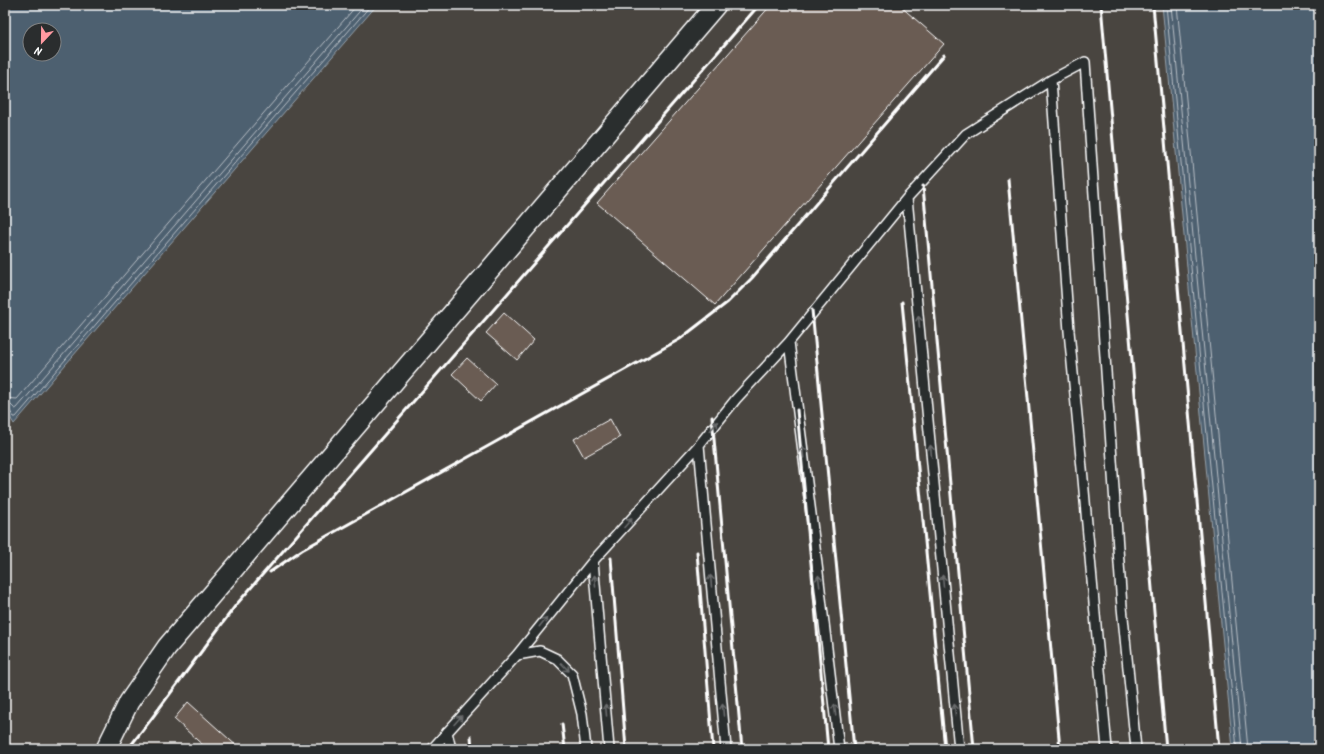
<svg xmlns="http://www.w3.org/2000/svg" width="1324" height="754" font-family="Kalam,sans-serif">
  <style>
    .built { fill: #4a4540; fill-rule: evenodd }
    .water { fill: #4e6070; stroke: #95a0a9; fill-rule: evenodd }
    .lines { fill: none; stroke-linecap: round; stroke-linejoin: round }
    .shore { stroke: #b8bfc6; stroke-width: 1 }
    .building { fill: #6a5b52; stroke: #fff }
    .lane-casing { stroke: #fff; stroke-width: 12 }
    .street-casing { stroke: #fff; stroke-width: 22 }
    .lane { stroke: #2a2d2e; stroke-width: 9 }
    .street { stroke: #2a2d2e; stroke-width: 19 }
    .rail { stroke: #fff; stroke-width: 3 }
    .oneway { stroke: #6a6c6d }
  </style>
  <rect width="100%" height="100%" fill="#3d3b39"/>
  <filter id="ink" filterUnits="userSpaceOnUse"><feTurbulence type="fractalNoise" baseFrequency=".025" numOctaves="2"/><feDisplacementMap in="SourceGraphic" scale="8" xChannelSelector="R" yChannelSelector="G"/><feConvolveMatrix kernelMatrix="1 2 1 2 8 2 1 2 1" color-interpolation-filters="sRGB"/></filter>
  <g filter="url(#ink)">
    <!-- built -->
    <path class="built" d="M5 5H1319V749H5ZM30 30H54V54H30Z"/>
    <!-- water -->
    <path class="water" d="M5 5H377L14 424 5 409ZM30 30H54V54H30Z
      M1162 5H1319V749H1233Z"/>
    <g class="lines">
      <!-- shore -->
      <path class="shore" d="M1166 5 1237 749
        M1171 5 1242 749
        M1177 5 1248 749
        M5 398 17 399 357 5
        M5 404H10L15 409 17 408 365 5
        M5 409 9 410 14 417H16L371 5"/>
    </g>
    <!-- building -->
    <path class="building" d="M771 5H899L944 44 715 305 597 203Z
      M504 313 534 340 517 360 486 333Z
      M467 358 496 384 481 401 452 374Z
      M610 419 620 437 584 457 574 439Z
      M188 702 240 749H207L174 719Z"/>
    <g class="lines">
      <defs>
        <path id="lane" d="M1051 80 1069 331 1083 479 1107 749
          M907 198 959 749
          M789 342 811 514 839 749
          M699 445 726 749
          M593 561 609 749
          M517 655 540 651 557 659 572 674 582 714 586 749
          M447 732 451 749
          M432 749 517 655 593 561 699 445 736 399 789 342 907 198 966 134 1051 80 1085 62 1122 607 1136 749"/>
        <path id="street" d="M106 749 129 702 167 647 716 5"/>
      </defs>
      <!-- lane casing -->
      <use href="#lane" class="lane-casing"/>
      <!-- street casing -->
      <use href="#street" class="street-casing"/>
      <!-- lane -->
      <use href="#lane" class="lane"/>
      <!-- street -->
      <use href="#street" class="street"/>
      <!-- rail -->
      <path class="rail" d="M1101 5 1166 749
        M1153 5 1219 749
        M1008 179 1060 749
        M923 186 974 749
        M902 302 945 749
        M812 310 854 749
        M797 410 828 749
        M712 417 742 749
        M697 552 713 749
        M611 558 626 749
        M270 572 302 550 680 339 728 302 752 278 944 55
        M562 724 565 749
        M471 736 472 749
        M128 749 149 722 236 605 759 5"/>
    </g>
    <!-- one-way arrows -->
    <defs><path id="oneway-shaft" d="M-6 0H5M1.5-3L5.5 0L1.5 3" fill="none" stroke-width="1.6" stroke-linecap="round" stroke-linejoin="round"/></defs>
    <g class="oneway">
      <use href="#oneway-shaft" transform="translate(919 322) rotate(-95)"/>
      <use href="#oneway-shaft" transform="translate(714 426) rotate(-51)"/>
      <use href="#oneway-shaft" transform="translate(931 451) rotate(-95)"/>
      <use href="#oneway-shaft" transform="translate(803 452) rotate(-97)"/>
      <use href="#oneway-shaft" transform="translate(628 523) rotate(-48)"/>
      <use href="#oneway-shaft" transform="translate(595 581) rotate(-95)"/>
      <use href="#oneway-shaft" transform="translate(711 581) rotate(-95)"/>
      <use href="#oneway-shaft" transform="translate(819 581) rotate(-97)"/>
      <use href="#oneway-shaft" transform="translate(943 581) rotate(-95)"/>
      <use href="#oneway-shaft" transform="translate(543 622) rotate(-51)"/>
      <use href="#oneway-shaft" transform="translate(565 667) rotate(45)"/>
      <use href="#oneway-shaft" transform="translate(606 710) rotate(-95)"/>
      <use href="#oneway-shaft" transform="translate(723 710) rotate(-95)"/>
      <use href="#oneway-shaft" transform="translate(835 710) rotate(-97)"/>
      <use href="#oneway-shaft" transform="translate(955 710) rotate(-95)"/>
      <use href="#oneway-shaft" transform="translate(458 720) rotate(-48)"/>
    </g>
  </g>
  <!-- margin -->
  <rect width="1324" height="754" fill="none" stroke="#2a2d2e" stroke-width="20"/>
  <rect x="10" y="10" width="1304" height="734" fill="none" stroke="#fff" stroke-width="1.5" filter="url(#ink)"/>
  <!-- north arrow -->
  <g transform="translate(42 42) rotate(202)"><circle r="19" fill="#2a2d2e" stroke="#7f8182"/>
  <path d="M0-3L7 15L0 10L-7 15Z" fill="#ff9aa2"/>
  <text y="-6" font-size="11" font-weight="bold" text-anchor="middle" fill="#ffffff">N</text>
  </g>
</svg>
